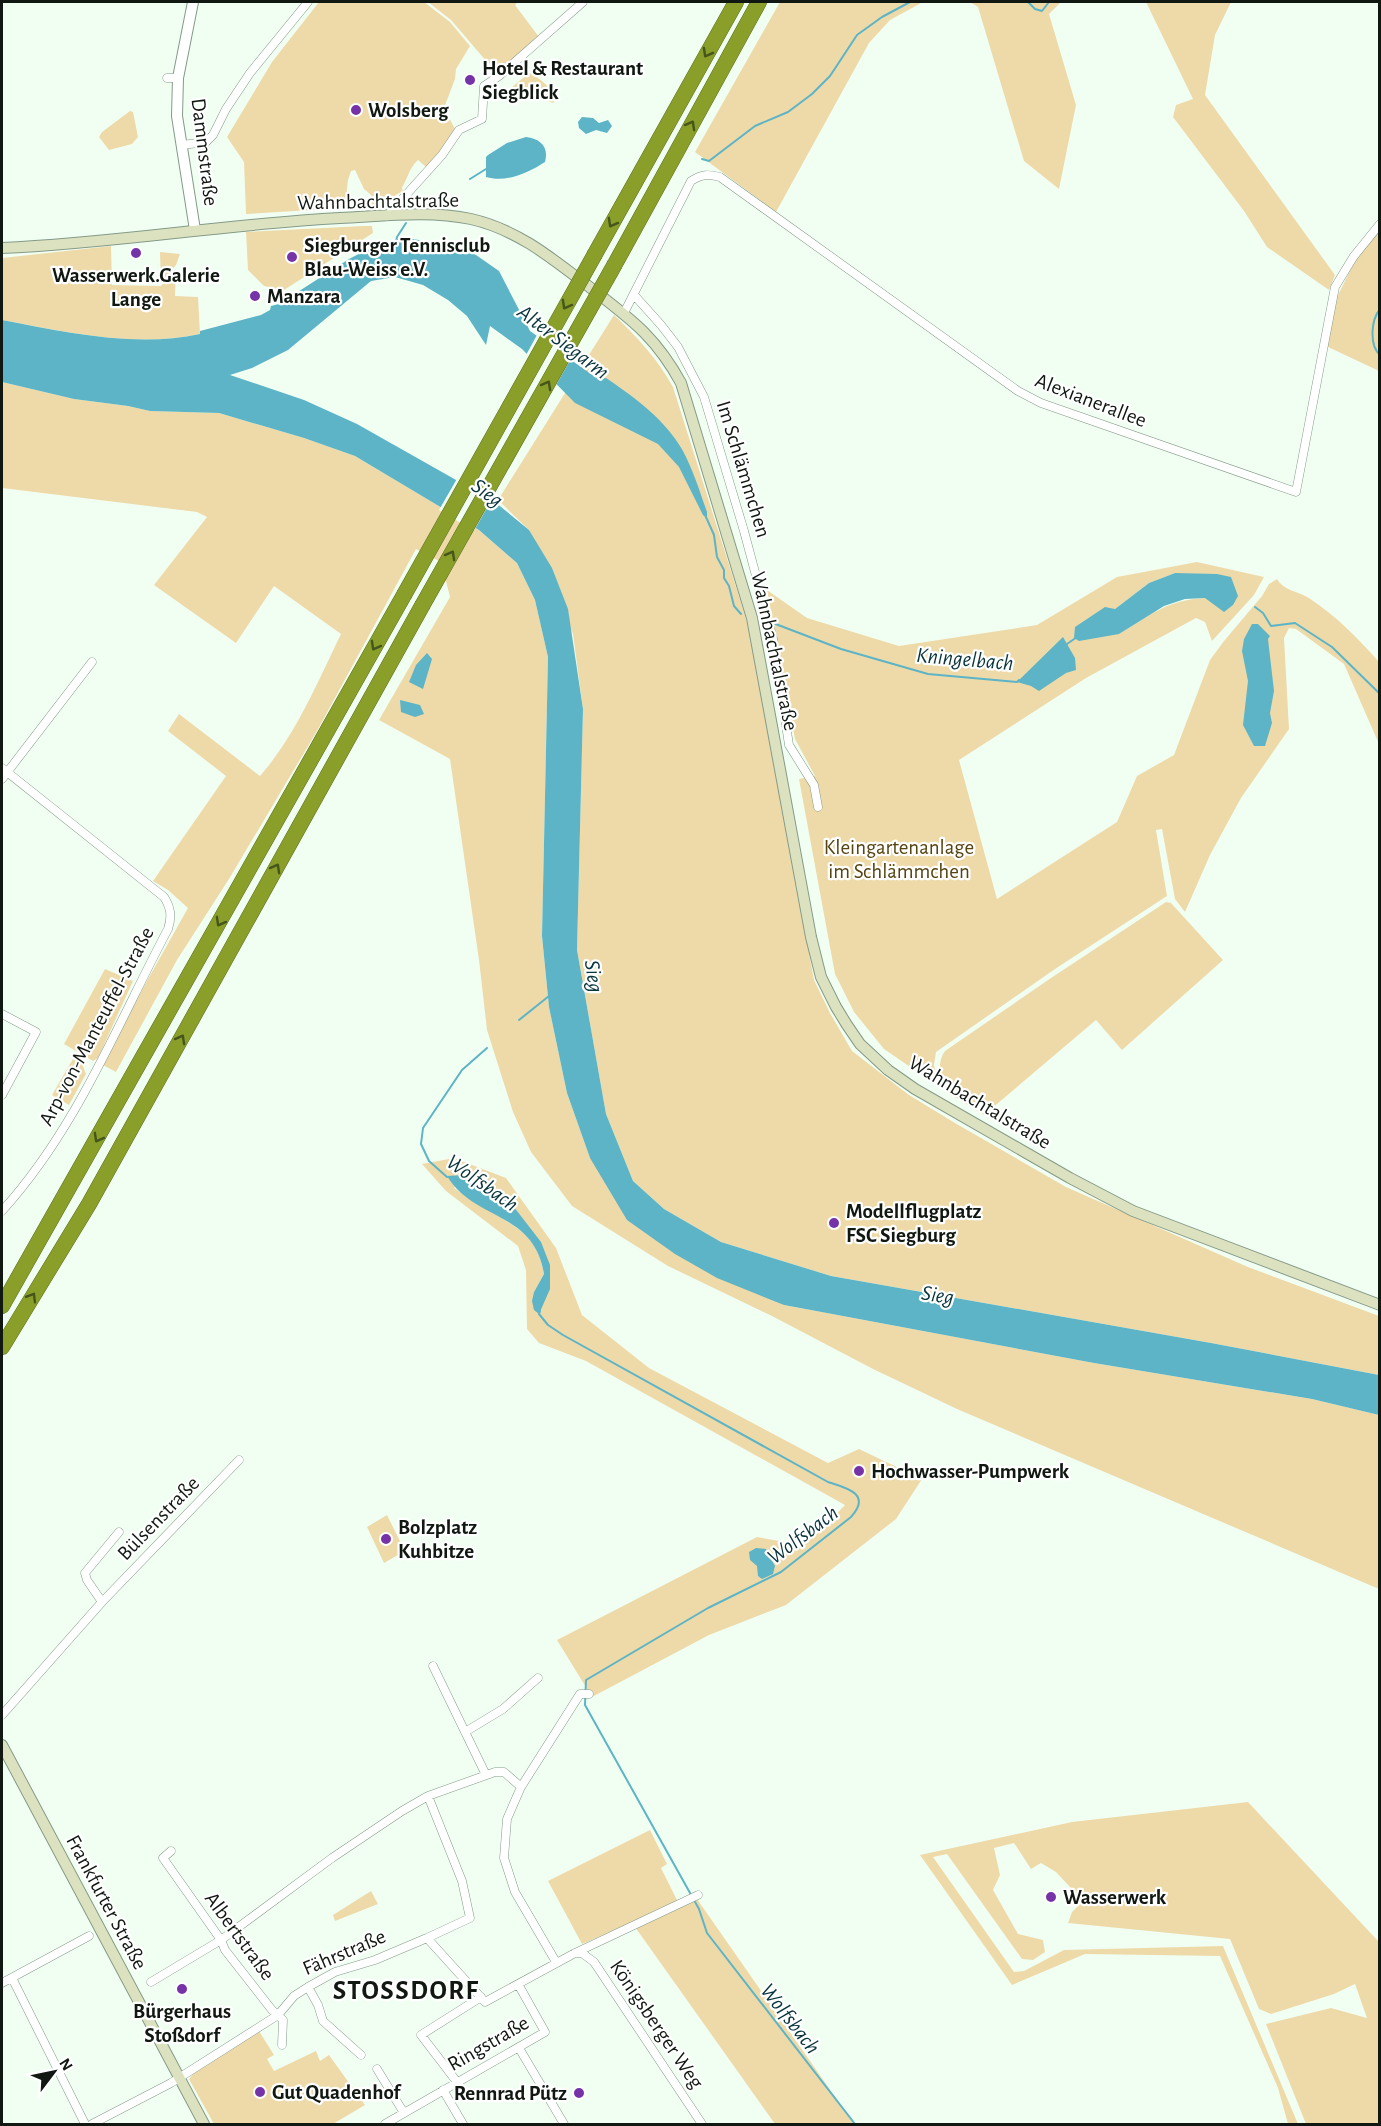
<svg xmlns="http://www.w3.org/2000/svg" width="1381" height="2126" font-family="'Alegreya Sans',sans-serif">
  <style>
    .green { fill: #eedaa9; fill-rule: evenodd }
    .water { fill: #5cb4c6 }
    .pier { fill: #f1fff3 }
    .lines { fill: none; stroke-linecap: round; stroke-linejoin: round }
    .stream { stroke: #5cb4c6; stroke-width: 2 }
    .minor-casing { stroke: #849a88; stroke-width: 9 }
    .tertiary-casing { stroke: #849a88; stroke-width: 12 }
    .secondary-casing { stroke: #849a88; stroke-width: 12 }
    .motorway-casing { stroke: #5f7021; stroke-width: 16 }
    .minor { stroke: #fff; stroke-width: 8 }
    .tertiary { stroke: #fff; stroke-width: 10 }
    .secondary { stroke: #dce2bf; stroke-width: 10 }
    .motorway { stroke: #899f29; stroke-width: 15 }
    .motorway-bridge-casing { stroke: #5f7021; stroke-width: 16; stroke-linecap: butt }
    .motorway-bridge { stroke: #899f29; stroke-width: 15 }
    .oneway { stroke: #46551c }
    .poi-dot { fill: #7533a7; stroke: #fff; stroke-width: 2 }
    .labels { text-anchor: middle; stroke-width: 4.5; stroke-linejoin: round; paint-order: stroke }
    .poi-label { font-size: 21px; font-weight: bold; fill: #101811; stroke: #fff; text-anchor: start }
    .street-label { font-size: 21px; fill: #101811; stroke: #fff }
    .park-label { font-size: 21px; fill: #564411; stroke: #fff }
    .water-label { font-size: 22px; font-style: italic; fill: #08343c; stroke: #fff }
    .district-label { font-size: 27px; font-weight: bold; letter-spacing: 1.5px; fill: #101811; stroke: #fff }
  </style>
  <rect width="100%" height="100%" fill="#f1fff3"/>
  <!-- green -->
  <path class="green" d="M319 2H424L450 22 470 46 456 69 455 79 444 108 455 129 439 153 426 167 418 160C410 167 408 177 402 188L403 191 380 204 372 205 371 195 364 189 355 170 351 171 348 180 345 208 246 214 244 162 227 137 272 62Z
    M428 2H518L515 5 539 37 506 66 496 67 487 62 451 20Z
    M780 2H923L890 20 869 43 776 212 695 152Z
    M970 2H1061L1049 14 1076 105 1059 189 1024 161 978 7Z
    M1146 2H1231L1215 35 1205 95 1335 275 1329 290 1267 247 1244 211 1173 117 1176 105 1193 99Z
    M529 73C541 78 549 87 557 97L553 103 511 88Z
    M130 111 133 112 138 137 132 144 109 150 99 137 102 132Z
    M363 226H372L373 233 284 290 264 286 248 270 246 232Z
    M1379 228V371L1326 346 1334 303 1357 257Z
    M111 246 112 285 161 286 176 269 175 296 198 297 200 334C135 348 65 332 2 320V258Z
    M160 252 180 254 176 265 161 283Z
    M614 315C637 337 657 358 673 387L748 625 814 980 830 1013 852 1051 909 1095 955 1123 1066 1187 1248 1267 1379 1316V1375L1211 1343 831 1276 721 1242 664 1209 633 1181 606 1114 577 950 583 709 573 634 529 530 498 500Z
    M2 382 74 399 128 406 150 411 219 413 304 438 355 456 479 530 517 563 535 600 548 657 542 936 549 1007 567 1093 590 1158 784 1305 1094 1363 1312 1399 1379 1415V1589L957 1409 873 1369 772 1316 668 1266 572 1206 531 1152 513 1112 487 1030 479 960 450 759 379 720 450 597 441 562 416 549 317 731 229 879 177 960 116 1072 103 1065 143 988 188 908 168 890 153 881 226 776 168 731 179 714 260 776C296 735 317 683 341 634L274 586 236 643 154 585 207 517 197 512 2 488Z
    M1197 562 1264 577 1254 595 1212 641 1205 622 1196 618 1086 678 959 760 997 899 1117 822 1137 776 1174 755 1210 660 1224 641 1262 596 1269 584 1277 579C1284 591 1298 591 1309 598 1336 616 1358 638 1379 662V744L1344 664 1296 629 1289 628 1284 638 1289 729 1241 798 1210 855 1185 912 1175 899 1162 829 1156 830 1167 896 1055 969 936 1052 934 1065 938 1086 884 1049 854 1012 835 974 799 779 815 776 795 739 767 590 807 618 899 646 1037 625 1117 577ZM1175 573 1205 598C1167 600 1150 615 1119 634L1115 609 1149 583Z
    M1166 902 1171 903 1223 960 1122 1050 1096 1020 984 1115 945 1091C941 1077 936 1063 945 1051L1051 978Z
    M105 969 133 981 98 1058 93 1061 64 1044Z
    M74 1057 81 1061 86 1074 69 1105 52 1095Z
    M454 1158 506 1178 556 1248 582 1315 649 1368 828 1463 859 1449 922 1479 896 1519 786 1605 709 1635 592 1697 557 1640 757 1537 791 1543 815 1536 845 1505 586 1361 539 1343 527 1329 526 1270 518 1246 446 1191 422 1164ZM463 1175 494 1187 507 1198 540 1242 550 1288 541 1305 534 1292 544 1274C538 1239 523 1231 495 1214 481 1206 467 1197 454 1188Z
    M387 1515 405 1551 384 1563 367 1527Z
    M1248 1802 1379 1942V2124H1306L1266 2024 1331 2008 1367 2018 1355 1984 1334 1994 1271 2014 1259 2009 1230 1939 1068 1923 1072 1912 1083 1901 1056 1872 1041 1863 1031 1869 1014 1843 994 1848 1000 1875 993 1890 1018 1934 1043 1940 1045 1952 1033 1960 1022 1959 947 1854 933 1857 1014 1972 1024 1971 1064 1950 1223 1946 1298 2124H1288L1278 2088 1220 1956 1085 1954 1012 1985 920 1855 1072 1822Z
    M650 1830 667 1864 661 1868 678 1902 582 1944 548 1881Z
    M371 1891 378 1904 335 1921 333 1915Z
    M697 1899 854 2124H775L635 1927Z
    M259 2031 274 2055 267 2059 274 2071 316 2051 320 2061 329 2055 365 2105 333 2124H214L189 2079 193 2074Z"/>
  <!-- water -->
  <path class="water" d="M582 117 593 118 599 123 608 120 612 126 607 133 596 130 586 134 579 128 578 122Z
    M526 137C541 139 549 147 545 162 528 173 506 183 486 177V157L488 155 507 143Z
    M404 238 449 244 476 255 499 271 530 331 598 379 606 378C634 397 666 420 683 451 693 470 700 492 707 512V519L703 515 679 467 658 444 575 403 522 349 490 326 486 345 467 316 448 300 423 285 395 277 371 281 288 350 252 368 230 375 304 400 357 424 495 502 529 530 552 568 568 609 583 709 577 950 606 1114 633 1181 664 1209 721 1242 831 1276 1211 1343 1379 1375V1415L1312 1399 1094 1363 784 1305 717 1278 675 1254 627 1220 590 1158 567 1093 549 1007 542 936 548 657 535 600 517 563 479 530 355 456 304 438 219 413 150 411 128 406 74 399 2 382V320C64 332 136 348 200 334V331L261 315 270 310 271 306 279 304 349 259 378 244Z
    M1175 573 1217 574 1231 577 1238 596 1233 605 1224 612 1205 598 1185 599 1164 606 1119 634 1079 641 1074 638 1075 627 1105 607 1115 609 1149 583Z
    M1252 624H1258L1270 636 1268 639 1274 691 1270 713 1272 723 1265 746H1254L1243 725 1248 681 1242 651 1244 639Z
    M1063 637 1075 658 1076 670 1066 673 1039 691 1031 686 1017 682Z
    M427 653 432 659 423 689 409 682 416 665Z
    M400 700 420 705 424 714 415 717 401 712Z
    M463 1175 494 1187 507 1198 541 1242 550 1265V1289L539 1314 534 1310 532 1301 534 1292 544 1274C534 1211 474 1221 447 1176Z
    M756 1548 766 1549 775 1566 773 1574 762 1579 758 1576 757 1566 750 1560 749 1552Z"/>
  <!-- pier -->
  <path class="pier" d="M538 333 572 357 555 387 525 357Z
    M458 477 493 497 474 531 439 510Z"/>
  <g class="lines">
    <!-- stream -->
    <path class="stream" d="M1028 2 1035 9 1042 11 1049 2
      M702 159 709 161 755 126 788 112 812 94 830 76 857 35 882 17 910 2
      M470 179 486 169
      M396 242 397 237 406 223
      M1380 309C1371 320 1369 345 1380 355
      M706 517 714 535 717 557 724 570V578L729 586 734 606 741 614
      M1255 607 1263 613 1271 626 1295 623 1332 647 1380 694
      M773 623 841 649 928 674 1017 682 1019 680
      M1067 644 1077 637
      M519 1020 549 996
      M447 1177 429 1161 421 1144 423 1128 462 1070 487 1048
      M540 1311 539 1314 548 1325 563 1335 828 1482C847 1488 872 1494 851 1517L781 1572 708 1608 586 1680 585 1705 699 1909 707 1933 855 2124"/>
    <defs>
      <path id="minor" d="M167 78H178
        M182 145 206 142 213 135 226 109 250 73 308 2
        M387 216 442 155 459 130 482 119 484 86 499 76 583 2
        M635 296 661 325 678 347 704 397 744 531 773 639 789 745 814 785 818 807
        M624 313 691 181C702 174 708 174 720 177L1018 391 1041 403 1296 492 1335 287 1354 256 1380 224
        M2 768 164 897C171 908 172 917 168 929 117 1025 76 1130 2 1211
        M2 779 92 662
        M2 1014 36 1032 2 1095
        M102 1602 87 1580 85 1573 119 1532
        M433 1666 486 1775
        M2 1715 102 1602 239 1460
        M465 1732 503 1709 538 1678
        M521 1787 580 1694H589
        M171 1851 163 1858 221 1940 225 1950 272 2010 283 2020 282 2045
        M427 1938 470 1918 462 1881 428 1796
        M575 1953H582L594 1962 702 2124
        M12 1978 85 2124
        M151 1982 221 1940 332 1858 402 1811 428 1796 495 1772H504L521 1787 507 1819 504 1858 515 1892 556 1962
        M2 1983 89 1936
        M308 1987 318 2005 323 2021 361 2055
        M519 2048 564 2124
        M377 2069 404 2113
        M457 2082 421 2035 481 1997
        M443 2090 463 2124
        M92 2124 171 2083 278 2015 294 1996 308 1987 335 1972 375 1960 427 1938 485 2002 575 1953 698 1895
        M385 2124 545 2032 518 1984"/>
      <path id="tertiary" d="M193 2 178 78 177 116 195 230"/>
      <path id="secondary" d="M2 248C115 243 227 224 340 218 383 216 429 210 471 219 519 230 554 260 592 289 632 320 656 337 681 383L752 618 811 937 821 977 836 1007 847 1025 860 1044 888 1070 915 1089 1070 1178 1133 1211 1380 1305
        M2 1745 204 2124"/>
      <path id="motorway" d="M595 254 736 2
        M615 264 759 2
        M2 1306 404 595
        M2 1347 89 1204 422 606"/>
    </defs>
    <!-- minor casing -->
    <use href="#minor" class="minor-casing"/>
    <!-- tertiary casing -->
    <use href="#tertiary" class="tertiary-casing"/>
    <!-- secondary casing -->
    <use href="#secondary" class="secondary-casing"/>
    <!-- motorway casing -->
    <use href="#motorway" class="motorway-casing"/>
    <!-- minor -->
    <use href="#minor" class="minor"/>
    <!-- tertiary -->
    <use href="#tertiary" class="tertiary"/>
    <!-- secondary -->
    <use href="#secondary" class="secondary"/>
    <!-- motorway -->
    <use href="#motorway" class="motorway"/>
    <defs>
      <path id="motorway-bridge" d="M404 595 595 254
        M422 606 615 264"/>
    </defs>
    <!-- motorway-bridge casing -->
    <use href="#motorway-bridge" class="motorway-bridge-casing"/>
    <!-- motorway-bridge -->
    <use href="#motorway-bridge" class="motorway-bridge"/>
  </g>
  <!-- one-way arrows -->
  <defs><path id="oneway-chevron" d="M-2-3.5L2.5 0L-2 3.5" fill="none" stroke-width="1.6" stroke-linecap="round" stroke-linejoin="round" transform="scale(1.5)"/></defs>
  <g class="oneway">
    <use href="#oneway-chevron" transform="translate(707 53) rotate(119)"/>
    <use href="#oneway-chevron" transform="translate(691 125) rotate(-61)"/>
    <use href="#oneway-chevron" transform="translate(612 223) rotate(119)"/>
    <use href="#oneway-chevron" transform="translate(566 305) rotate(119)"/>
    <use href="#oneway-chevron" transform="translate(547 385) rotate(-61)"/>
    <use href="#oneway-chevron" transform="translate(451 555) rotate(-61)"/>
    <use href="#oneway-chevron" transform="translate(375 646) rotate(119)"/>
    <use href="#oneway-chevron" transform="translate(276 868) rotate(-61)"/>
    <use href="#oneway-chevron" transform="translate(220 922) rotate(119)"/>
    <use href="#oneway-chevron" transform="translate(181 1039) rotate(-61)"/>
    <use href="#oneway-chevron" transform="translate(98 1138) rotate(119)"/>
    <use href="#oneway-chevron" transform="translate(32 1297) rotate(-59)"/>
  </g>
  <!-- markers -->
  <g class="poi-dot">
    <circle cx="470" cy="80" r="6"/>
    <circle cx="356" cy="110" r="6"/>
    <circle cx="136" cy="253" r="6"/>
    <circle cx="292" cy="257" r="6"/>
    <circle cx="255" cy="296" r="6"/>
    <circle cx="834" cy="1223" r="6"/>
    <circle cx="859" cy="1471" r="6"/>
    <circle cx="386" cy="1539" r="6"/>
    <circle cx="1051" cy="1897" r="6"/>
    <circle cx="182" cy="1989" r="6"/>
    <circle cx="260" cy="2092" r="6"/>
    <circle cx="579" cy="2093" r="6"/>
  </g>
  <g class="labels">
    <!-- poi labels -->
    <g class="poi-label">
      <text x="482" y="75">Hotel &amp; Restaurant<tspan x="482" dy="24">Siegblick</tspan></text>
      <text x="368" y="117">Wolsberg</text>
      <text x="304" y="252">Siegburger Tennisclub<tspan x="304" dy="24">Blau-Weiss e.V.</tspan></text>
      <text x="136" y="282" text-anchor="middle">Wasserwerk.Galerie<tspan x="136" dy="24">Lange</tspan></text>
      <text x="267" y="303">Manzara</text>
      <text x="846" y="1218">Modellflugplatz<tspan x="846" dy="24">FSC Siegburg</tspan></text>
      <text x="871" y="1478">Hochwasser-Pumpwerk</text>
      <text x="398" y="1534">Bolzplatz<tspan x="398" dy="24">Kuhbitze</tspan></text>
      <text x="1063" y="1904">Wasserwerk</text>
      <text x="182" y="2018" text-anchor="middle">Bürgerhaus<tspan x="182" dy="24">Stoßdorf</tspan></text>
      <text x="272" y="2099">Gut Quadenhof</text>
      <text x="567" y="2100" text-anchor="end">Rennrad Pütz</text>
    </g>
    <!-- street labels -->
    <g class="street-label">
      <text transform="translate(205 152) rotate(83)" y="7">Dammstraße</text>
      <text transform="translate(378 201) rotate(-1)" y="7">Wahnbachtalstraße</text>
      <text transform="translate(1091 400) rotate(21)" y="7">Alexianerallee</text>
      <text transform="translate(744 469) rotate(73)" y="7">Im Schlämmchen</text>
      <text transform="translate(775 651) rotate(78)" y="7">Wahnbachtalstraße</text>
      <text transform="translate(96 1026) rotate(-62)" y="7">Arp-von-Manteuffel-Straße</text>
      <text transform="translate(980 1102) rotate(31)" y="7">Wahnbachtalstraße</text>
      <text transform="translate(158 1518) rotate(-46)" y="7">Bülsenstraße</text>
      <text transform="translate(107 1902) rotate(62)" y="7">Frankfurter Straße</text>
      <text transform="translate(240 1936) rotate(54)" y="7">Albertstraße</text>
      <text transform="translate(344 1952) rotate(-23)" y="7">Fährstraße</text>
      <text transform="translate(657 2024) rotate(56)" y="7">Königsberger Weg</text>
      <text transform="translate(488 2043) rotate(-30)" y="7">Ringstraße</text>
    </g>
    <!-- park labels -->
    <g class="park-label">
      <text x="899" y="854">Kleingartenanlage<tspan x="899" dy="24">im Schlämmchen</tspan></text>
    </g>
    <!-- water labels -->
    <g class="water-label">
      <text transform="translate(564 341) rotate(37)" y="8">Alter Siegarm</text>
      <text transform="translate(488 492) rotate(36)" y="8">Sieg</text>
      <text transform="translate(965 658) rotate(5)" y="8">Kningelbach</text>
      <text transform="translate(595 976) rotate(82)" y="8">Sieg</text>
      <text transform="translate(483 1182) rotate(35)" y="8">Wolfsbach</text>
      <text transform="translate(938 1294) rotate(9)" y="8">Sieg</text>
      <text transform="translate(802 1534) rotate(-37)" y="8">Wolfsbach</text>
      <text transform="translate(791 2018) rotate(52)" y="8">Wolfsbach</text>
    </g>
    <!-- district labels -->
    <g class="district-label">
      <text x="406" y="1999">STOSSDORF</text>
    </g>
  </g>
  <!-- border -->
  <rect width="1381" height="2126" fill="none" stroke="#101811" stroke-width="6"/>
  <!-- north arrow -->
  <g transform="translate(54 2072) rotate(58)" stroke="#ffffff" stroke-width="4.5" paint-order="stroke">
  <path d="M0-4.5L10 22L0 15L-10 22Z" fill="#101811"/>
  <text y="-9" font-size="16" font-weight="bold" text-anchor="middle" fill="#101811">N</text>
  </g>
</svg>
